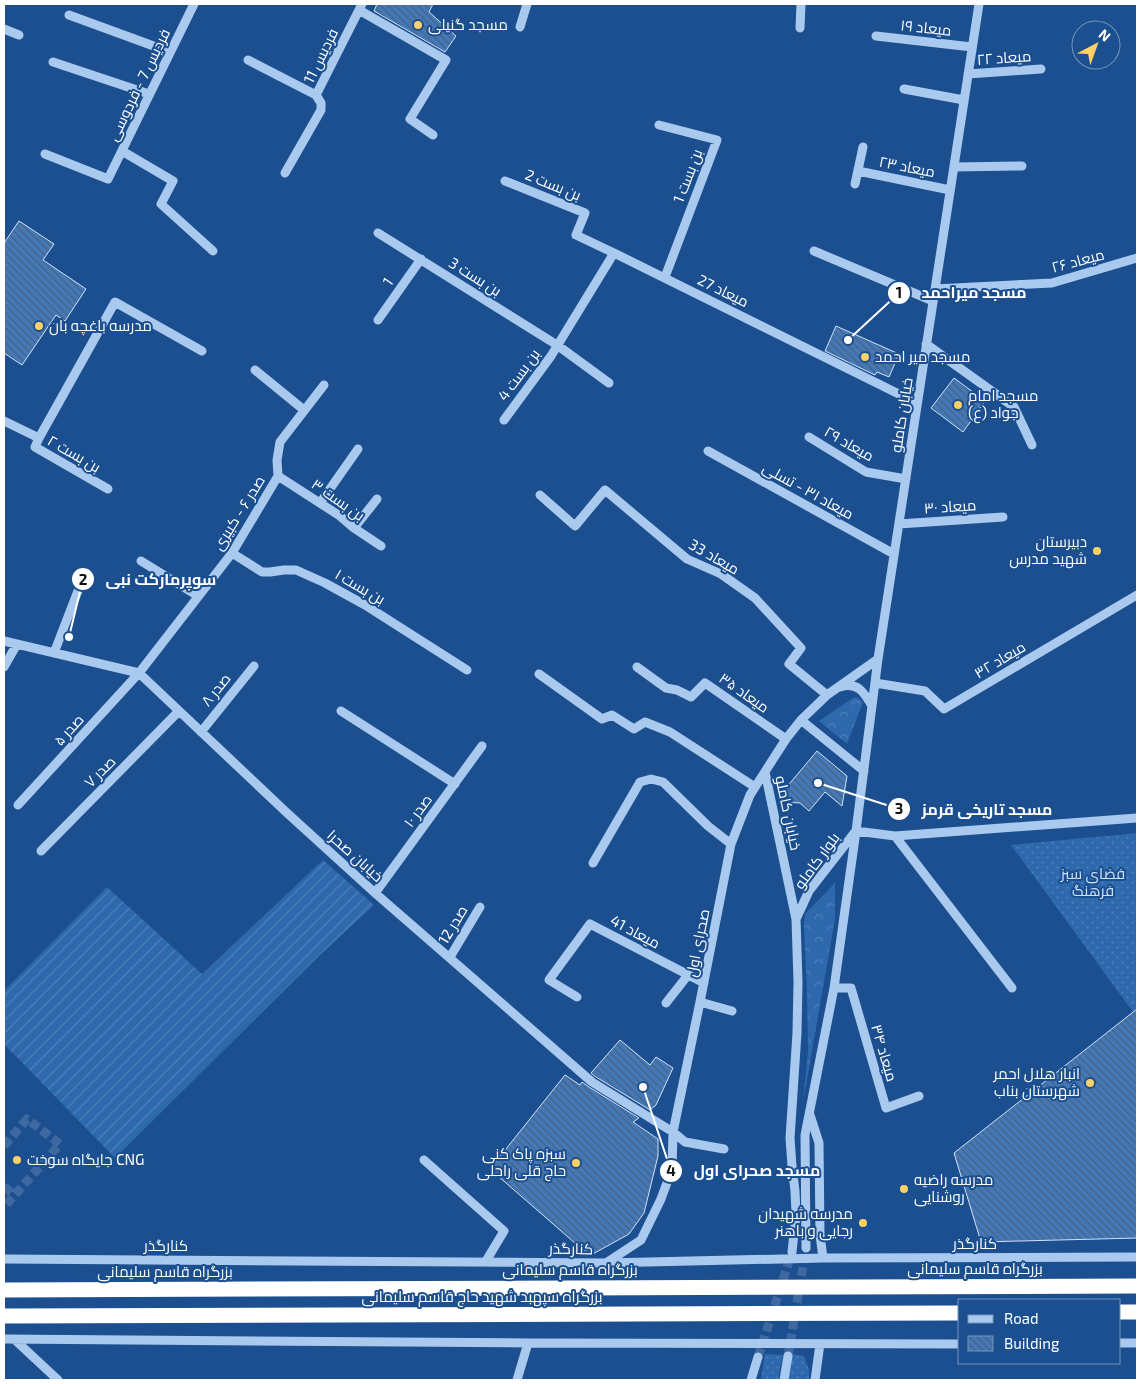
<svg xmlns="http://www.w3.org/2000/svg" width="1141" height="1384" font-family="'Exo 2',Cairo,sans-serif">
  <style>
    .grass { fill: url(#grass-dots) }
    .forest { fill: url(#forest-crowns) }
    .garden { fill: url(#garden-furrows) }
    .building { fill: url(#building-back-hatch); stroke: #cfe3fa }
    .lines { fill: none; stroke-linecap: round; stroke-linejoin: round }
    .minor-tunnel { stroke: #3d69a0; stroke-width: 9; stroke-dasharray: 9 4.5; stroke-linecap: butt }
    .minor { stroke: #a9c9ee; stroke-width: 9 }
    .highway { stroke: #fff; stroke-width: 15 }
    .poi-dot { fill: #ffd166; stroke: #1b4f8f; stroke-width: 2 }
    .labels { text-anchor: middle; stroke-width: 4; stroke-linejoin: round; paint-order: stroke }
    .poi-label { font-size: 15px; fill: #fff; stroke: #1b4f8f; text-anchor: start }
    .street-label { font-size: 15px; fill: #fff; stroke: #1b4f8f }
    .park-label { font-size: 15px; fill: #cfe3fa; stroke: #1b4f8f }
    .leader { fill: none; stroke: #fff; stroke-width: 2 }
    .callout-dot { fill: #fff; stroke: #1b4f8f; stroke-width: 2 }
    .mark-label { font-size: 15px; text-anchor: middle; font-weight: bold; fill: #111 }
    .callout-label { font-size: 16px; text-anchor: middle; font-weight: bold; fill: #fff; stroke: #1b4f8f; stroke-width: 4; stroke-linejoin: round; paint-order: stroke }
  </style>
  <defs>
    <pattern id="grass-dots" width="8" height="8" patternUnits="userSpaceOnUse" patternTransform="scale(1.25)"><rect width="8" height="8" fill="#2e69ad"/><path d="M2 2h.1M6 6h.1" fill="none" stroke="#4d80b9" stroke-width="1.8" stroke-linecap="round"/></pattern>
    <pattern id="forest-crowns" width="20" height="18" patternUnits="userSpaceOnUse" patternTransform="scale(1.25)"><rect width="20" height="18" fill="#2e69ad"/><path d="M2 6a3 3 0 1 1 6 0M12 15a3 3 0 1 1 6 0" fill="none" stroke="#4d80b9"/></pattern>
    <pattern id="garden-furrows" width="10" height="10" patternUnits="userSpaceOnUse" patternTransform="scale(1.25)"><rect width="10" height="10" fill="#2e69ad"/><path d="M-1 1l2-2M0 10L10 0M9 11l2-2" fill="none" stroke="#4d80b9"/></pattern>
    <pattern id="building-back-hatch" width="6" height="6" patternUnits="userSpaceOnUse" patternTransform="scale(1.25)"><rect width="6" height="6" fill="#4478b7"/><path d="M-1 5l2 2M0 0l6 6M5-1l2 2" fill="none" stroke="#486282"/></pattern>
  </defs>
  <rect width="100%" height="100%" fill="#1b4f8f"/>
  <!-- grass -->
  <path class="grass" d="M1137 833V1008L1133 1012 1011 845Z
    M765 1354 783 1355 778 1380H761Z
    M792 1354 804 1356 809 1370V1380H787Z"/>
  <!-- forest -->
  <path class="forest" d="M857 697 863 702 847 744 819 721 853 698Z
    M835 883V919L803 1102 808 1051 807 995 804 925 805 914Z"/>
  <!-- garden -->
  <path class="garden" d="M323 860 374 905 321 954 115 1158 4 1044V991L107 887 202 974Z"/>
  <!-- building -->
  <path class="building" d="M377 4H433L429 12 456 36 445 52 374 11Z
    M19 221 54 244 43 260 86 289 65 321 56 315 22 365 4 353V243Z
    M836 326 899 354 889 377 877 372 875 375 825 351Z
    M954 378 985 401 963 432 931 408Z
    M817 751 847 776 842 806 825 792 809 811 800 803 784 802 785 789Z
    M1137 1009V1238L981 1242 954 1153Z
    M620 1040 650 1065 656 1057 673 1068 656 1105 650 1110 596 1077 591 1073Z
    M565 1075 580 1085 582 1082 589 1087 639 1118 633 1122 658 1139V1156L644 1213 629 1234 591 1255 576 1244 490 1169Z"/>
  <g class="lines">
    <!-- minor-tunnel -->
    <path class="minor-tunnel" d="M4 1146 27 1119 60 1144 4 1207
      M4 1187 15 1195
      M788 1356 806 1248
      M758 1357 792 1252"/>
    <!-- minor -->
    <path class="minor" d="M359 10 446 60 410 119 433 135
      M69 15 170 52
      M520 27 527 4
      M800 28 801 4
      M4 29 19 35
      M876 36 972 47
      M248 60 316 95
      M53 62 149 94
      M968 74 1041 69
      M904 89 964 100
      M659 125 717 140 665 277
      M122 151 173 181 161 204 213 251
      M45 154 108 179 194 4
      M954 167 1022 166
      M858 171 950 190
      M285 173 321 110V103L316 95 362 4
      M505 181 585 213 576 235 614 253
      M855 184 863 147
      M378 233 557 345 609 383
      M814 251 933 301
      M935 289 1052 283 1137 258
      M378 320 421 259
      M926 344 1014 407 1032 445
      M255 370 304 410
      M504 420 551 356 614 253 917 403
      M4 421 39 438
      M809 437 866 472 906 479
      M708 451 894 554
      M278 476 340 516 354 528 381 546
      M108 489 35 447 39 438 115 302 202 351
      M540 495 575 526 605 490 687 559 721 574 755 598 801 648 789 664 827 695
      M320 503 358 449
      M899 524 1003 517
      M354 528 377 499
      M232 553 262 572H270L284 570H296L325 583 365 605 467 670
      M141 561 198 596
      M4 641 139 673 286 812 375 893 592 1082 673 1132 685 1142 724 1149
      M54 653 81 583
      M4 667 17 644
      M637 667 666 688 677 690 691 697 705 683 786 739
      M539 674 602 719 612 715 634 729 645 722 670 732 755 787
      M875 683 925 691 944 709 1137 595
      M840 687C857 681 864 692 872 706
      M341 711 455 784
      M801 720 864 771
      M201 732 254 666
      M765 772 796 919
      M18 805 139 673 232 553 278 476 277 460 280 442 324 385
      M856 831 895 836 1137 818
      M895 836 1012 988
      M41 851 179 711
      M593 863 640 782 651 779 663 782 708 826 731 844
      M375 893 482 746
      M450 957 480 907
      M834 988H851L886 1108 919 1096
      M577 997 549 980 590 924 704 983
      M700 1002 732 1011
      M666 1003 688 975
      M810 1115 819 1143 820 1235 823 1258
      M424 1160 504 1231 486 1261
      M806 1248 805 1135 834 988 856 831 878 659 979 4
      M792 1252 796 1214 795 1191 792 1166 790 1138 797 1033 798 982 796 919 809 891 855 832
      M4 1259 606 1263 823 1258 1137 1257
      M606 1263 641 1240 661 1199 672 1169 673 1132 700 1002 731 844 750 795 786 739 801 720 827 695 878 659
      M4 1339 528 1343 960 1344
      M14 1339 58 1380
      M1120 1343H1137
      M517 1380 528 1343
      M751 1380 758 1357
      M784 1380 788 1356
      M815 1380 820 1344"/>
    <!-- highway -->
    <path class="highway" d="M4 1290 1137 1286
      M1120 1312H1137
      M4 1316 960 1313"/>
  </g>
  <!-- markers -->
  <g class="poi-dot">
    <circle cx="418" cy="25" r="5"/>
    <circle cx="39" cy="326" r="5"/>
    <circle cx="865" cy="357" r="5"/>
    <circle cx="958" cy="405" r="5"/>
    <circle cx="1097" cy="551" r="5"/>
    <circle cx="1090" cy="1083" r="5"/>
    <circle cx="17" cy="1160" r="5"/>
    <circle cx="576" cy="1163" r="5"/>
    <circle cx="904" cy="1189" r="5"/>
    <circle cx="863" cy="1223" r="5"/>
  </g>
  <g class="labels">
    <!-- poi labels -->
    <g class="poi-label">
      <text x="428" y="30">مسجد گنیلی</text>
      <text x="49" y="331">مدرسه باغچه بان</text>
      <text x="875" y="362">مسجد میر احمد</text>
      <text x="968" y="401">مسجد امام<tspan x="968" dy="17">جواد (ع)</tspan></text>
      <text x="1087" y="547" text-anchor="end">دبیرستان<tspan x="1087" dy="17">شهید مدرس</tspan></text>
      <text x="1080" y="1079" text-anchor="end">انبار هلال احمر<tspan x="1080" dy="17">شهرستان بناب</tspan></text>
      <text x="566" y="1159" text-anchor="end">سبزه پاک کنی<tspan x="566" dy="17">حاج قلی راحلی</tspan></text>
      <text x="27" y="1165">جایگاه سوخت CNG</text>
      <text x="914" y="1185">مدرسه راضیه<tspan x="914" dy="17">روشنایی</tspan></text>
      <text x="853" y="1219" text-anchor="end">مدرسه شهیدان<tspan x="853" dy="17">رجایی و باهنر</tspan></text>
    </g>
    <!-- street labels -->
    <g class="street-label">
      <text transform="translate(926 28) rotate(6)" y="5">میعاد ۱۹</text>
      <text transform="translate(321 56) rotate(-64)" y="5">فردیس 11</text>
      <text transform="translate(1004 58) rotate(-4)" y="5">میعاد ۲۲</text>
      <text transform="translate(139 85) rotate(-64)" y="5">فردیس 7 - فردوسی</text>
      <text transform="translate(907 167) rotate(11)" y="5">میعاد ۲۳</text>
      <text transform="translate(688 176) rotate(-69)" y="5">بن بست 1</text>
      <text transform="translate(553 185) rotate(22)" y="5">بن بست 2</text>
      <text transform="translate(1078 261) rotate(-15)" y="5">میعاد ۲۶</text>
      <text transform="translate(475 277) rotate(32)" y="5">بن بست 3</text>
      <text transform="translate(388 282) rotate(-55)" y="5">1</text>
      <text transform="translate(723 291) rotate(26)" y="5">میعاد 27</text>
      <text transform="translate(519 375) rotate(-54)" y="5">بن بست 4</text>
      <text transform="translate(902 415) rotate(-81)" y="5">خیابان کاملو</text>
      <text transform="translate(849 444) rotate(30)" y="5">میعاد ۲۹</text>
      <text transform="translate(74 454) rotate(30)" y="5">بن بست ۲</text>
      <text transform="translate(808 491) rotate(29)" y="5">میعاد ۳۱ - تسلی</text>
      <text transform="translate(338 500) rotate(35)" y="5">بن بست ۳</text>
      <text transform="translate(950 507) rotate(-4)" y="5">میعاد ۳۰</text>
      <text transform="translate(239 513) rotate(-58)" y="5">صدر ۶ - کبیری</text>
      <text transform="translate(714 557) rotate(30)" y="5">میعاد 33</text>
      <text transform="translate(360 587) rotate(30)" y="5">بن بست ۱</text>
      <text transform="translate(1000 660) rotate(-31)" y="5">میعاد ۳۲</text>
      <text transform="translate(216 690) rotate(-51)" y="5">صدر ۸</text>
      <text transform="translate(744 693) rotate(35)" y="5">میعاد ۳۵</text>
      <text transform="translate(69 730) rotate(-48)" y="5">صدر ۵</text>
      <text transform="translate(100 772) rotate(-45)" y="5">صدر ۷</text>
      <text transform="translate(418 811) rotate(-54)" y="5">صدر ۱۰</text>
      <text transform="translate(788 813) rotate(78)" y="5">خیابان کاملو</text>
      <text transform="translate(355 856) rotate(42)" y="5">خیابان صحرا</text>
      <text transform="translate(817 861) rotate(-54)" y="5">بلوار کاملو</text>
      <text transform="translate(453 925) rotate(-59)" y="5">صدر 12</text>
      <text transform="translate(635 932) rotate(28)" y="5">میعاد 41</text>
      <text transform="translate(698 943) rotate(-79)" y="5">صحرای اول</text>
      <text transform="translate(884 1053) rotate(74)" y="5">میعاد ۳۴</text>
      <text x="975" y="1249">کنارگذر</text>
      <text x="166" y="1251">کنارگذر</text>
      <text transform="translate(571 1249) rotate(1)" y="5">کنارگذر</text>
      <text x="975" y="1274">بزرگراه قاسم سلیمانی</text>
      <text x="570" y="1275">بزرگراه قاسم سلیمانی</text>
      <text x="165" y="1277">بزرگراه قاسم سلیمانی</text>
      <text x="482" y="1302">بزرگراه سپهبد شهید حاج قاسم سلیمانی</text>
    </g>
    <!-- park labels -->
    <g class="park-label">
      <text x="1093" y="879">فضای سبز<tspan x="1093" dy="17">فرهنگ</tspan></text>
    </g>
  </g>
  <!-- callouts -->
  <path class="leader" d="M848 340L899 293M69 637L83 579M818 783L899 809M643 1087L671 1171"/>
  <g class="callout-dot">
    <circle cx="848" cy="340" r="5"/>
    <circle cx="69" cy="637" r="5"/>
    <circle cx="818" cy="783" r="5"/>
    <circle cx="643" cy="1087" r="5"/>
    <circle cx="899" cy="293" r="12"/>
    <circle cx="83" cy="579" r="12"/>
    <circle cx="899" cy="809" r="12"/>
    <circle cx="671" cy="1171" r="12"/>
  </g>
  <g class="mark-label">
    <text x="899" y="298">1</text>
    <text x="83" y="585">2</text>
    <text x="899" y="814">3</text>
    <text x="671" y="1176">4</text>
  </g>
  <g class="callout-label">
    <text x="974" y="298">مسجد میراحمد</text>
    <text x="161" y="585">سوپرمارکت نبی</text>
    <text x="987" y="815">مسجد تاریخی قرمز</text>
    <text x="757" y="1176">مسجد صحرای اول</text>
  </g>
  <!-- border -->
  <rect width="1141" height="1384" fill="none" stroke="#ffffff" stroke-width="10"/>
  <!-- legend -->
  <rect x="958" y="1299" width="162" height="65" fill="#1b4f8f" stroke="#7695bc"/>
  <rect x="968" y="1315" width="25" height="8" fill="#a9c9ee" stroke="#7695bc"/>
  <text x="1004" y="1324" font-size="15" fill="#ffffff">Road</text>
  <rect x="968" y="1336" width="25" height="15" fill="url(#building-back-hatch)" stroke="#7695bc"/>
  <text x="1004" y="1349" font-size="15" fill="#ffffff">Building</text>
  <!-- north arrow -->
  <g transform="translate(1096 45) rotate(41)"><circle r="24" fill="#1b4f8f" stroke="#7695bc"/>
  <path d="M0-4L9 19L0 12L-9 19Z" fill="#ffd166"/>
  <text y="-8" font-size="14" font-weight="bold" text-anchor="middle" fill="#ffffff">N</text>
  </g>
</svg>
